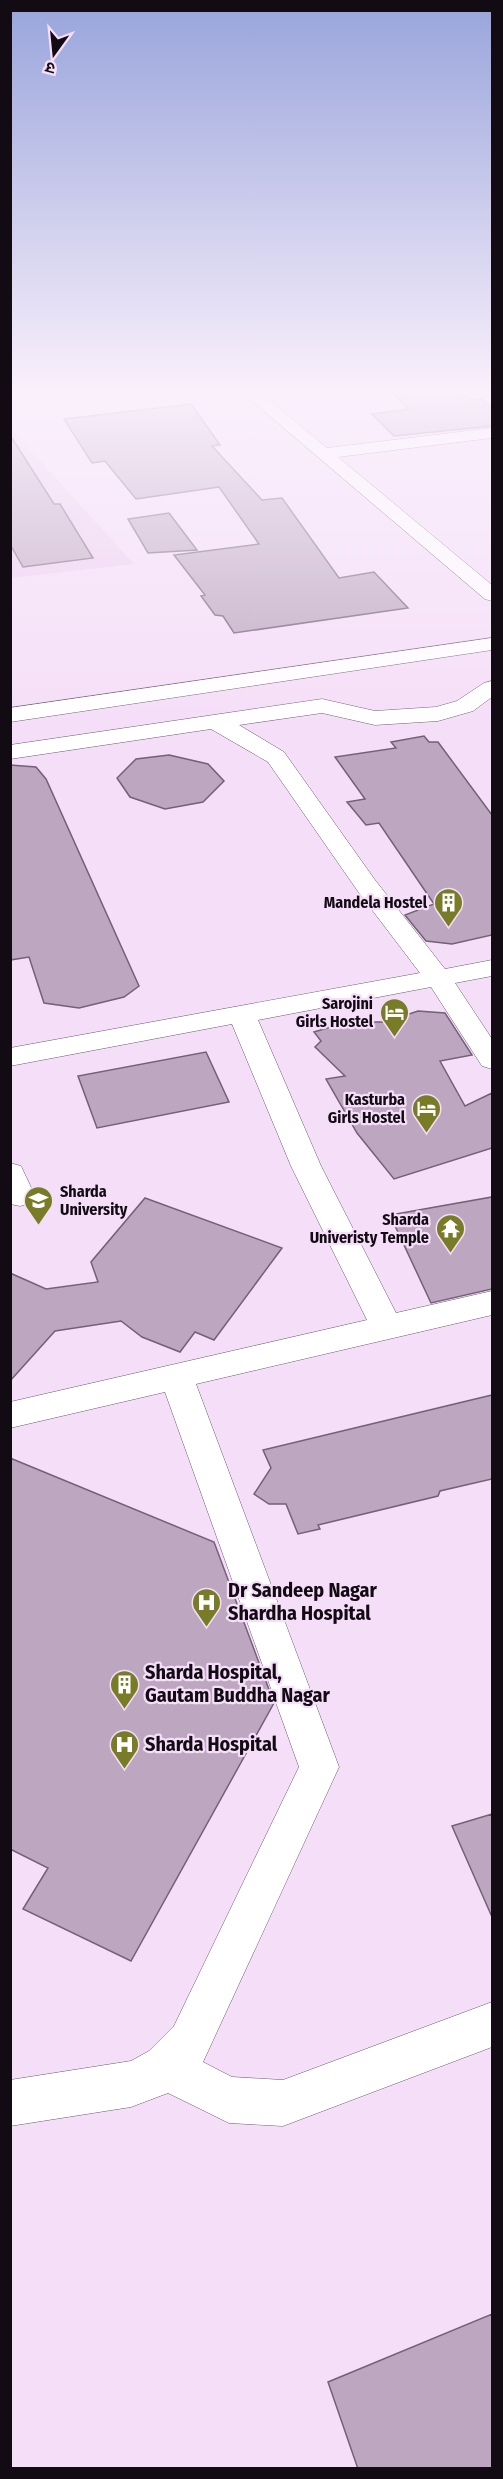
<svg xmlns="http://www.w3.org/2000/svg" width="503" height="2479" font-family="'Fira Sans Condensed','Noto Sans Devanagari',sans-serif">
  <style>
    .built { fill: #ecd0f0 }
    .building { fill: #bda7c0; stroke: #746077; stroke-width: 1.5 }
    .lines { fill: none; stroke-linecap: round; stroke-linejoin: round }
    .minor-casing { stroke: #6c596f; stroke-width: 1 }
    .minor { fill: #fff; fill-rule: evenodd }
    .labels { text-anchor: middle; stroke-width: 4.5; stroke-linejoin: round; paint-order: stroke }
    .poi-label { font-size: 16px; font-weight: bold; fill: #130b14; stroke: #f5def8; text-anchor: end }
    .near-poi-label { font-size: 20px; font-weight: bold; fill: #130b14; stroke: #f5def8; text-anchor: start }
  </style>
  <rect width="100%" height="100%" fill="#f5def8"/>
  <!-- built -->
  <path class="built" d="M11 429 134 564 11 578Z"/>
  <!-- building -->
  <path class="building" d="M390 389H460L471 400 482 399 492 409V426L394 436 372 414 408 409Z
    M191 404 220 445 212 446 262 500 282 498 339 578 374 572 408 608 234 633 223 616 215 615 201 596 205 595 174 555 259 544 219 487 136 499 105 461 92 463 64 419Z
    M10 435 54 504H60L93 558 23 567 10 544Z
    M169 513 197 550 148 553 128 519Z
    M424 736 429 742H438L492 815V935L452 944 426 941 405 915 434 904 379 823 366 825 347 802 365 799 335 757 396 748 391 742Z
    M169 755 208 764 224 781 203 802 165 809 130 797 117 778 136 759Z
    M10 765 36 767 46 779 139 986 124 997 79 1008 44 1003 29 957 10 960Z
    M418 1011 445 1013 472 1055 440 1061 465 1106 492 1093V1148L394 1179 357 1133 326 1079 345 1076 315 1047 321 1041 314 1032 347 1022H385Z
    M206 1052 229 1102 97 1128 78 1076Z
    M492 1197V1289L431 1303 390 1215Z
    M145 1198 282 1248 214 1340 195 1332 180 1352 142 1337 121 1321 55 1331 10 1381V1273L46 1289 98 1282 91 1262Z
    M492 1395V1479L440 1491 438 1496 318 1525 320 1529 298 1534 286 1504H269L254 1494 271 1468 263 1450Z
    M10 1458 214 1542 274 1703 131 1961 23 1909 48 1868 10 1849Z
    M492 1814V1917L452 1826Z
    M492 2314V2469H358L328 2382Z"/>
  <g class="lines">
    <defs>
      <path id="minor" d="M10 389H58L50 394 10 398Z
        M238 389H256L327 448 492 428V438L338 457 492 585V601L485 599Z
        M492 638V650L10 722V708Z
        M492 681V697L473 711 438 721 375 725 322 713 239 725 284 752 375 880 445 969 492 960V976L455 983 492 1039V1069L482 1066 431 987 258 1020 321 1166 396 1313 492 1291V1315L196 1384 339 1767 203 2062 232 2077 283 2080 492 2002V2047L283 2126 229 2123 168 2093 131 2107 10 2126V2080L131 2061 149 2051 174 2026 299 1767 165 1392 10 1428V1402L367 1320 291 1166 232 1024 10 1066V1048L420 973 357 890 268 762 211 729 10 759V745L322 699 375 711 436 707 457 701 484 683Z
        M10 1163 21 1166 35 1196 31 1203 20 1206 10 1204Z"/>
    </defs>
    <!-- minor casing -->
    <use href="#minor" class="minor-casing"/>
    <!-- minor -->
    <use href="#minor" class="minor"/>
  </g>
  <!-- sky -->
  <linearGradient id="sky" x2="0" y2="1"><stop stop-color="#98a4db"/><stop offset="0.53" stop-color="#faf0fc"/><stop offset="1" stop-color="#faf0fc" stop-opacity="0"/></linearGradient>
  <rect width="503" height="736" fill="url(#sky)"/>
  <!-- icons -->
  <defs>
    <symbol id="building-pin" viewBox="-11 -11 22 30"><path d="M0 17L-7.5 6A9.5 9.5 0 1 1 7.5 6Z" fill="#787c26" stroke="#f5def8"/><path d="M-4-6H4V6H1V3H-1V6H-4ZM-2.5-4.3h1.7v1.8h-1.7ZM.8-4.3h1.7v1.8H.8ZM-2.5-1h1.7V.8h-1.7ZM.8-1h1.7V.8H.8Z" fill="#fff"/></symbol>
    <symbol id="hotel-pin" viewBox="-11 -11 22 30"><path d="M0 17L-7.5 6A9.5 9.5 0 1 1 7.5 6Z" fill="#787c26" stroke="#f5def8"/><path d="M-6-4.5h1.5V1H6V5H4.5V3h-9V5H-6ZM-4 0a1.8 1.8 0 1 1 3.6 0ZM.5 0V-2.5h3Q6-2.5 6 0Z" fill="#fff"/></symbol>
    <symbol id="university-pin" viewBox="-11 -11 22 30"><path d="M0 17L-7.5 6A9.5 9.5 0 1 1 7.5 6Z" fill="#787c26" stroke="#f5def8"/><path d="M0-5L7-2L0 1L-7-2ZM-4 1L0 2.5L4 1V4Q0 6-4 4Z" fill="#fff"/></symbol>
    <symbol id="temple-pin" viewBox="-11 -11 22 30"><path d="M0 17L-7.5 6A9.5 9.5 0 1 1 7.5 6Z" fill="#787c26" stroke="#f5def8"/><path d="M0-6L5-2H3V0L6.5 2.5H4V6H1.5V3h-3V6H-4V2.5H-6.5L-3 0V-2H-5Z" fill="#fff"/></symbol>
    <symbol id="hospital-pin" viewBox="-11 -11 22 30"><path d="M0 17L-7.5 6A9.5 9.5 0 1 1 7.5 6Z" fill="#787c26" stroke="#f5def8"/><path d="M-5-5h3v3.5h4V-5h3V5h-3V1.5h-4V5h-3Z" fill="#fff"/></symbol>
  </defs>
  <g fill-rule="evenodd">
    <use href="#building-pin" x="432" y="886" width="33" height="45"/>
    <use href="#hotel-pin" x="378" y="996" width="33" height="45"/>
    <use href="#hotel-pin" x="410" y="1092" width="33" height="45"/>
    <use href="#university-pin" x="22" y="1184" width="33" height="45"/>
    <use href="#temple-pin" x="434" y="1212" width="33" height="45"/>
    <use href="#hospital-pin" x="190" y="1586" width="33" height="45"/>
    <use href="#building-pin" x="108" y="1668" width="33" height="45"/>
    <use href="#hospital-pin" x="108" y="1728" width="33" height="45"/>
  </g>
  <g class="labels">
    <!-- poi labels -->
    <g class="poi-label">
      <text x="427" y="908">Mandela Hostel</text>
      <text x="373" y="1009">Sarojini<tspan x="373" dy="18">Girls Hostel</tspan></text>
      <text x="405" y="1105">Kasturba<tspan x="405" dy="18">Girls Hostel</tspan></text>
      <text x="60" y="1197" text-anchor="start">Sharda<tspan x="60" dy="18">University</tspan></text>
      <text x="429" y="1225">Sharda<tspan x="429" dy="18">Univeristy Temple</tspan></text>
    </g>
    <!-- near-poi labels -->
    <g class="near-poi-label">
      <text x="228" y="1597">Dr Sandeep Nagar<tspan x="228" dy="23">Shardha Hospital</tspan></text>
      <text x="145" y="1679">Sharda Hospital,<tspan x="145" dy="23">Gautam Buddha Nagar</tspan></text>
      <text x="145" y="1751">Sharda Hospital</text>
    </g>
  </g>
  <!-- border -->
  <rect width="503" height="2479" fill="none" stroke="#130b14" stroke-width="24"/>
  <!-- north arrow -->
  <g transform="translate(54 54) rotate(195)" stroke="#f5def8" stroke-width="4.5" paint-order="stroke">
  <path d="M0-4.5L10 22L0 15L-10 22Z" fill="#130b14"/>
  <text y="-9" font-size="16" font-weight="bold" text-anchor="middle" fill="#130b14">उ</text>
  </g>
</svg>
